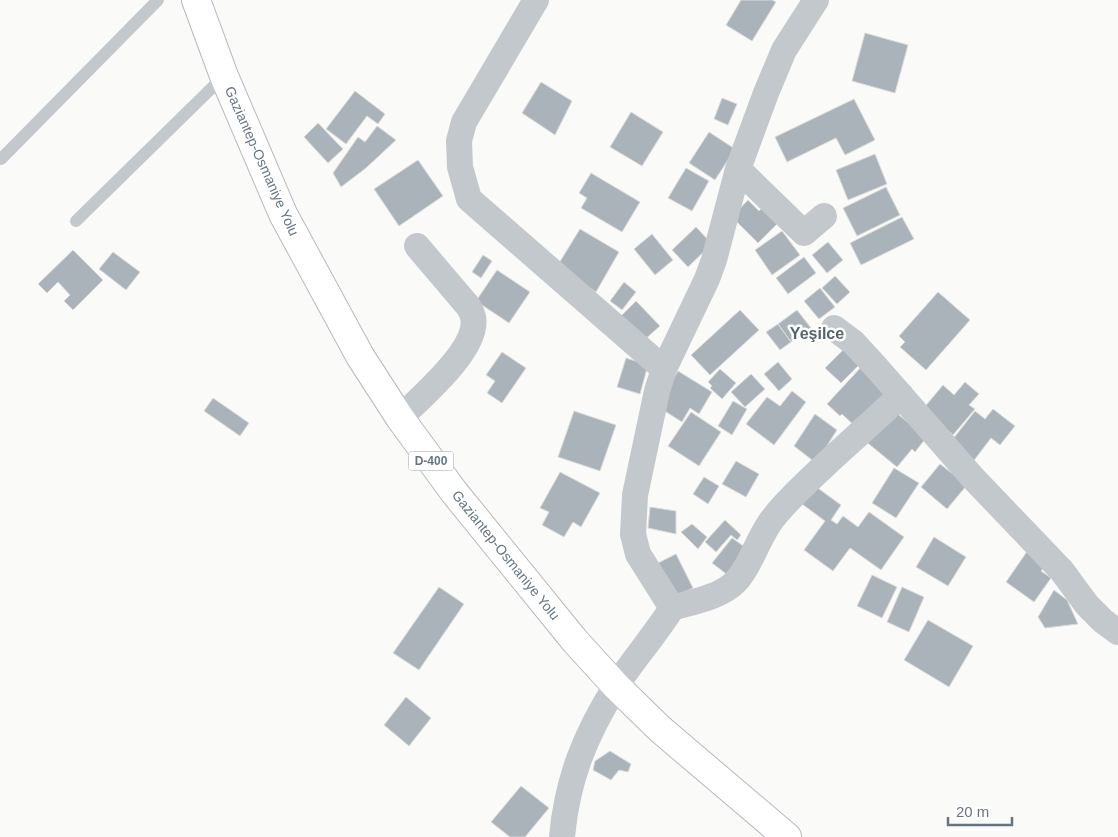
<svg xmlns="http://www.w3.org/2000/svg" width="1118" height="837" font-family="Helvetica,sans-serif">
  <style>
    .building { fill: #aab3b9; stroke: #dcdcda }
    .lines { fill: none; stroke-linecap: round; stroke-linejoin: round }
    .primary-casing { stroke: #b5babe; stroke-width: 30 }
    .lane { stroke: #c3c8cc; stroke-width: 12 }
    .street { stroke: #c3c8cc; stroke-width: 26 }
    .primary { stroke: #fff; stroke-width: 28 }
    .labels { text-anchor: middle; stroke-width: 5; stroke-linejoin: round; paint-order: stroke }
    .shield { fill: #fff; stroke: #939fa8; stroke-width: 1 }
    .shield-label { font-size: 12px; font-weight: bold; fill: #657683 }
    .street-label { font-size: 14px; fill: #657683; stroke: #fff }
    .quarter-label { font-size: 16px; font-weight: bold; fill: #57646e; stroke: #fff }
  </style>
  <rect width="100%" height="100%" fill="#fafaf8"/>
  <!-- building -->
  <path class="building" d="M741 0H772L776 2 752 41 726 25Z
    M865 33 908 45 895 93 852 81Z
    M541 82 572 101 555 135 522 113Z
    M355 91 385 114 378 124 367 116 346 144 326 129Z
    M722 98 737 104 728 125 714 119Z
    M854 99 875 140 845 155 836 138 787 162 775 137Z
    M631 112 663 132 642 166 610 147Z
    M318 123 343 149 328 163 304 137Z
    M377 126 396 140 366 168 341 187 333 173 358 137 365 142Z
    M709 132 735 149 715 180 689 163Z
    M875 154 887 184 848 200 836 170Z
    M418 160 443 196 399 226 374 189Z
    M686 168 709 181 692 211 668 198Z
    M591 173 640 202 622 232 581 208 587 198 579 193Z
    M886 187 900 215 857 236 843 208Z
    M748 200 759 211 762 208 777 224 758 243 732 217Z
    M902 217 914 239 861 265 850 243Z
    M696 227 712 244 688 267 672 250Z
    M580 229 619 252 596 292 556 268Z
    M782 231 800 255 772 275 755 250Z
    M652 234 673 260 655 275 634 249Z
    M828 242 843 260 827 273 812 255Z
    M73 250 103 280 73 310 64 301 70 295 58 282 47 293 38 284Z
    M113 252 140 272 126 290 99 269Z
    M483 255 492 261 481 278 472 272Z
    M804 257 816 273 788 294 776 278Z
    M497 270 530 292 509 323 476 301Z
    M835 276 850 292 837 304 822 288Z
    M624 282 636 292 622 310 610 301Z
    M820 288 835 307 819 319 804 301Z
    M938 292 970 320 926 370 900 347 905 342 899 336Z
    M636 301 660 326 643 341 620 317Z
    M740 310 759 330 710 375 691 355Z
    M797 310 811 328 791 342 778 324Z
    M778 324 791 342 780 350 766 332Z
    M846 347 862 362 841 383 825 368Z
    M502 352 526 368 502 403 487 393 495 381 486 375Z
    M626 358 648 365 640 394 617 387Z
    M778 362 792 379 779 391 764 374Z
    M863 365 893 394 859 430 842 414 840 416 827 404Z
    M720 369 736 383 722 399 710 388 712 386 708 382Z
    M678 371 712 392 699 414 690 408 682 422 657 406Z
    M751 374 765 389 745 407 731 392Z
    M965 382 979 394 969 405 975 409 953 435 923 409 943 385 954 395Z
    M792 391 806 402 774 445 746 424 767 397 780 406Z
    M213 398 249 423 240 436 204 411Z
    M733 401 747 409 732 435 718 426Z
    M891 408 926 438 915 452 912 449 897 467 864 440Z
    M993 409 1015 426 1000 445 991 438 972 463 949 444 975 411 985 419Z
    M574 411 616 425 600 471 558 457Z
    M691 412 721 432 699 466 668 446Z
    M815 414 837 430 816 463 794 446Z
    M736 461 759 474 746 497 722 484Z
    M940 464 967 485 947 509 921 487Z
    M894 468 919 483 896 518 872 503Z
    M560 472 600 493 581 527 573 522 564 537 542 525 549 512 540 508Z
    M704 477 719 486 708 504 693 494Z
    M815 486 841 505 831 520 837 524 843 516 858 527 869 512 904 537 881 570 850 548 833 571 804 550 825 521 802 504Z
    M650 507 676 511V534L648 528Z
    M725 520 741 535 737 540 731 535 716 552 705 542Z
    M692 524 707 537 698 549 681 532Z
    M934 537 966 557 948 586 916 567Z
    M732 538 749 550 729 576 712 563Z
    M1028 550 1047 563 1041 571 1051 578 1034 602 1006 582Z
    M676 554 693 588 671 598 654 565Z
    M872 575 897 587 882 618 857 606Z
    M439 587 464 604 419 670 393 653Z
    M902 587 924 597 909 632 887 622Z
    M1054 590 1067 600 1078 624 1045 628 1038 617Z
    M928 620 973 646 949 687 904 660Z
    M406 697 431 718 409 746 384 725Z
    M610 751 631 764 628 772 619 770 611 780 593 770 595 761Z
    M521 786 549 808 525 837H510L491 822Z"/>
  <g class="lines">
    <defs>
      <path id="primary" d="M196 0 224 76 283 214 360 356 400 418 454 492 575 641 616 686 660 729 787 837"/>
    </defs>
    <!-- primary casing -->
    <use href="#primary" class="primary-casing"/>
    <!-- lane -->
    <path class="lane" d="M1 159 158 0
      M76 221 224 76"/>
    <!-- street -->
    <path class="street" d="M536 0 464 122 459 141 460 167 469 199 664 369
      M738 169 804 233 824 216
      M834 328 854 343 876 367 973 478 1062 571 1087 605 1103 621 1118 632
      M400 418C421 397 480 348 473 317 472 313 470 309 468 306L417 246
      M672 608 638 554 633 534 635 495 657 391 664 369 707 279 714 260 738 169 766 93 784 50 816 0
      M562 837C567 780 585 735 616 686 633 660 655 635 672 608 692 602 716 598 732 585 750 570 758 536 774 517 789 498 807 482 825 465 850 442 876 419 901 395"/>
    <!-- primary -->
    <use href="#primary" class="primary"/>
  </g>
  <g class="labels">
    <!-- shield labels -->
    <rect class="shield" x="408.5" y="451.5" width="45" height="19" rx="4"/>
    <g class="shield-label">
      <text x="431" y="465">D-400</text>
    </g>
    <!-- street labels -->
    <g class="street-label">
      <text transform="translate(262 161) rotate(66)" y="5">Gaziantep-Osmaniye Yolu</text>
      <text transform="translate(506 555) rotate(51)" y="5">Gaziantep-Osmaniye Yolu</text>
    </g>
    <!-- quarter labels -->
    <g class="quarter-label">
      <text x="817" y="339">Yeşilce</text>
    </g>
  </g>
  <!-- scale -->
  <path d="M948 817v8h64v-8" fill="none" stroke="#657683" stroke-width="2.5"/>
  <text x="956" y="817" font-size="15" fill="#657683" stroke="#ffffff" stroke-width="4" paint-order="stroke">20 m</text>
</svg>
